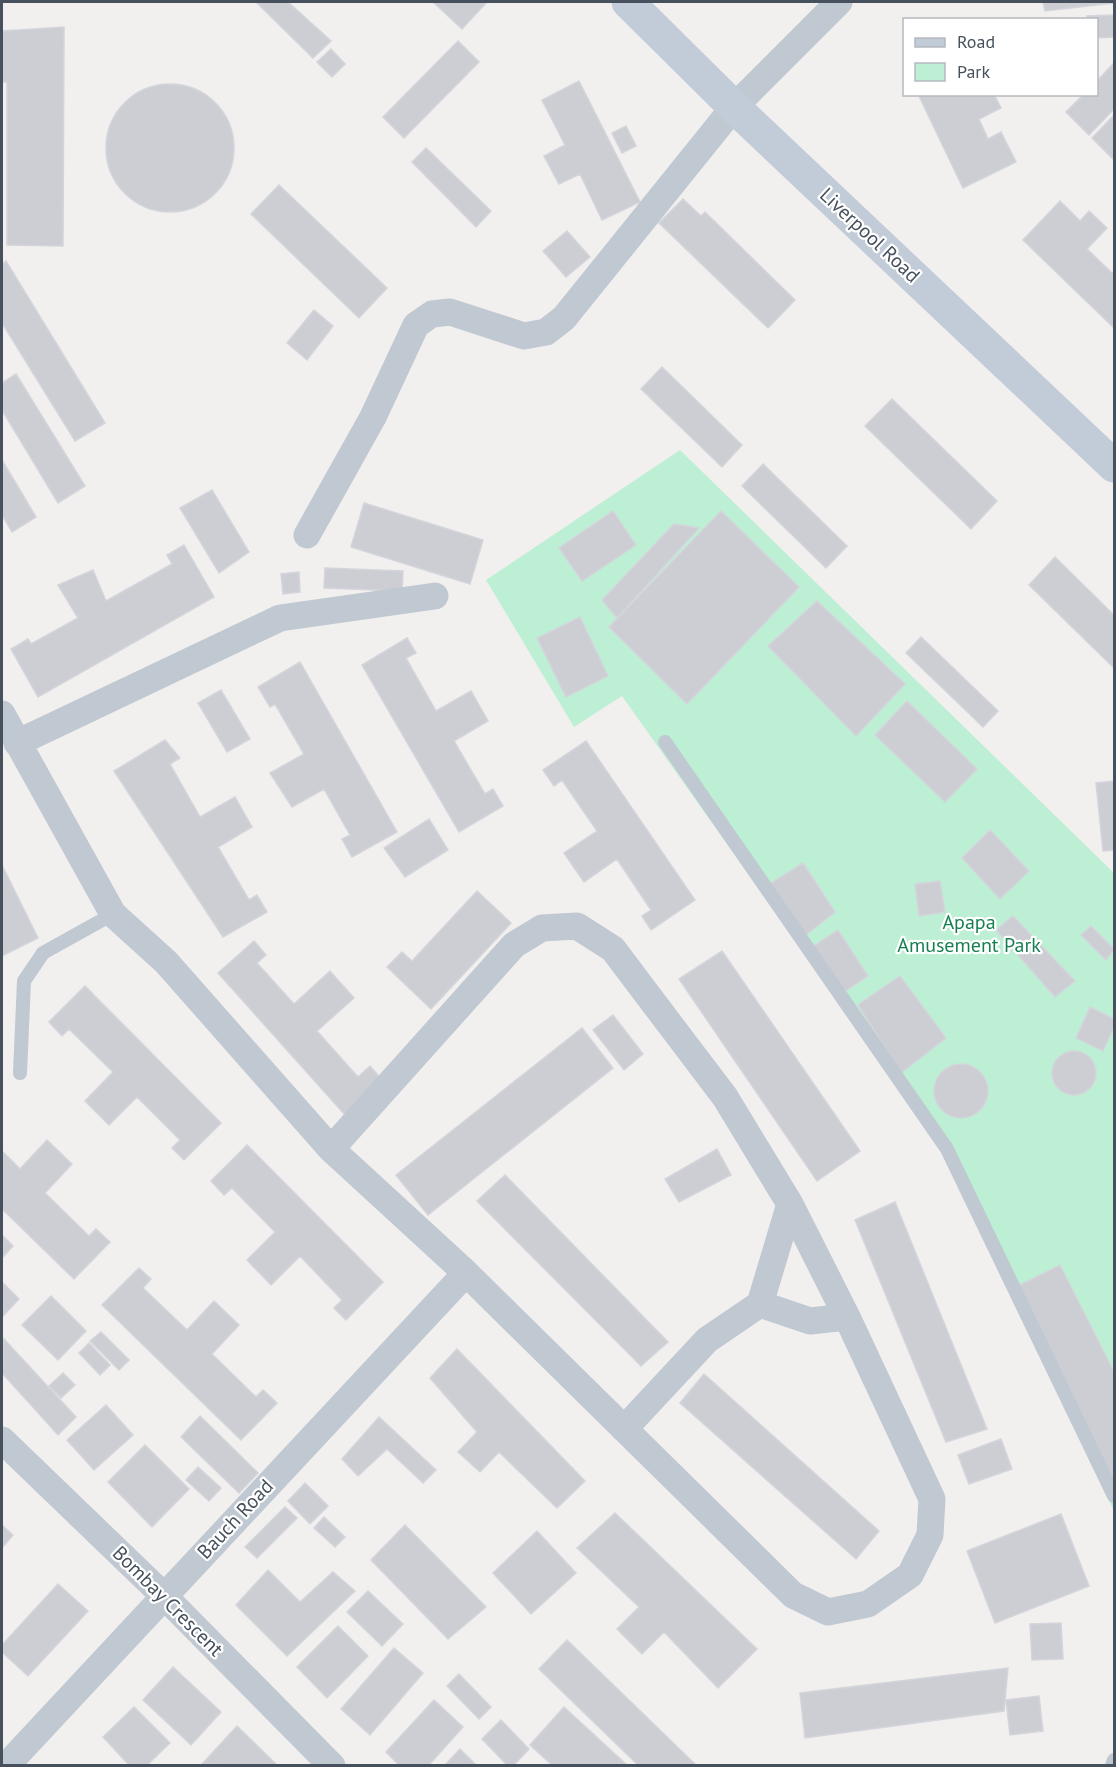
<svg xmlns="http://www.w3.org/2000/svg" width="1116" height="1767" font-family="'PT Sans',sans-serif">
  <style>
    .green { fill: #bdefd4 }
    .building { fill: #ccced4; stroke: #d3d5db; stroke-width: 1.5 }
    .lines { fill: none; stroke-linecap: round; stroke-linejoin: round }
    .lane { stroke: #c0c8d1; stroke-width: 14 }
    .street { stroke: #c0c8d1; stroke-width: 27 }
    .secondary { stroke: #c2cbd8; stroke-width: 33 }
    .labels { text-anchor: middle; stroke-width: 4.5; stroke-linejoin: round; paint-order: stroke }
    .street-label { font-size: 20px; fill: #47515d; stroke: #fff }
    .park-label { font-size: 20px; fill: #167f51; stroke: #fff }
  </style>
  <rect width="100%" height="100%" fill="#f2efef"/>
  <!-- green -->
  <path class="green" d="M680 450 1114 873V1511L937 1140 622 696 574 727 486 580Z"/>
  <!-- building -->
  <path class="building" d="M256 2H288L331 41 313 58Z
    M433 2H487L462 29Z
    M1043 2H1114V3L1045 11Z
    M1114 15V37L1096 38V20H1087V16Z
    M64 27 63 246 7 245V82H2V31Z
    M458 41 479 62 404 138 383 117Z
    M331 49 345 64 332 77 317 62Z
    M1114 63V109L1089 135 1066 112 1084 94H1096V82Z
    M579 81 640 202 602 220 580 174 559 184 544 156 565 145 542 100Z
    M106 148a64 64 0 1 1 128 0a64 64 0 1 1-128 0Z
    M918 94H994L1001 108 979 119 988 139 1001 132 1016 162 963 188Z
    M1114 115V160L1092 138Z
    M626 126 636 146 622 153 612 133Z
    M426 148 491 211 476 227 412 162Z
    M279 185 387 288 359 318 251 214Z
    M683 199 701 216 705 212 795 300 768 328 659 223Z
    M1060 201 1080 221 1089 211 1107 228 1087 249 1112 273 1114 271V328L1023 240Z
    M567 231 590 257 566 277 543 251Z
    M6 261 105 423 75 441 2 323V264Z
    M314 310 333 326 307 360 287 343Z
    M662 367 742 445 722 467 641 389Z
    M16 374 85 486 58 503 2 410V383Z
    M892 399 997 501 971 529 865 426Z
    M2 460 36 517 12 532 2 515Z
    M763 464 847 546 826 568 742 486Z
    M212 490 249 552 219 573 180 508Z
    M364 503 483 540 470 584 351 547Z
    M613 511 636 545 582 581 559 548Z
    M721 511 799 587 687 704 609 627Z
    M674 524 699 528 617 618 602 600Z
    M184 545 214 597 38 697 11 649 28 639 31 644 78 618 58 585 93 570 106 601 172 564 167 555Z
    M1055 557 1114 615V668L1029 585Z
    M325 568 403 571 402 591 324 588Z
    M299 572 300 592 283 594 281 574Z
    M817 601 905 684 856 736 768 646Z
    M580 617 608 676 566 697 537 638Z
    M921 637 998 711 983 727 906 653Z
    M407 638 416 653 406 658 436 711 471 691 488 721 454 741 485 794 493 789 503 806 459 832 362 665Z
    M300 662 397 832 352 857 342 839 350 835 324 789 292 807 270 773 304 754 275 704 270 707 258 687Z
    M221 690 250 739 227 752 198 703Z
    M907 701 977 769 945 802 875 735Z
    M165 740 180 758 170 764 200 817 235 797 252 827 218 847 249 900 257 895 267 912 223 937 114 771Z
    M586 741 695 900 651 930 642 916 651 910 617 859 584 882 564 853 597 831 562 780 554 786 543 770Z
    M1114 781V850L1103 851 1096 783Z
    M429 819 448 850 405 877 384 848Z
    M990 830 1029 871 1000 899 962 858Z
    M803 863 835 912 802 938 765 887Z
    M2 865 38 938 2 956Z
    M940 881 945 912 919 916 915 884Z
    M477 891 511 923 431 1009 387 967 402 952 412 961Z
    M1013 916 1075 981 1055 997 996 930Z
    M1091 926 1114 949 1106 960 1081 935Z
    M838 930 868 976 844 992 814 946Z
    M254 941 266 955 257 963 294 1004 330 971 354 998 317 1031 358 1077 370 1066 383 1081 345 1115 218 973Z
    M722 951 860 1151 817 1181 679 979Z
    M900 976 946 1038 901 1073 858 1005Z
    M85 986 221 1123 184 1160 172 1148 180 1140 137 1097 109 1125 85 1101 113 1072 69 1029 62 1036 49 1022Z
    M1090 1007 1114 1019V1027L1103 1051 1076 1038Z
    M613 1015 643 1054 624 1070 593 1030Z
    M582 1028 613 1068 428 1215 396 1175Z
    M1052 1073a22 22 0 1 1 44 0a22 22 0 1 1-44 0Z
    M934 1091a27 27 0 1 1 54 0a27 27 0 1 1-54 0Z
    M47 1140 72 1164 45 1193 89 1236 96 1229 110 1242 74 1279 2 1209V1151L20 1169Z
    M247 1145 383 1282 346 1320 334 1308 342 1300 300 1256 271 1285 247 1260 275 1232 232 1188 224 1195 211 1181Z
    M717 1149 731 1175 679 1202 665 1179Z
    M505 1175 668 1342 641 1366 477 1201Z
    M895 1202 987 1429 946 1442 855 1220Z
    M2 1235 13 1246 3 1257 2 1256Z
    M1060 1265 1114 1372V1484L1016 1287Z
    M139 1268 151 1279 143 1288 187 1330 214 1301 239 1325 212 1354 256 1397 263 1390 277 1403 241 1440 102 1305Z
    M2 1282 19 1299 2 1317Z
    M51 1296 86 1331 58 1360 22 1325Z
    M101 1332 129 1360 119 1370 90 1341Z
    M4 1339 76 1417 58 1435 2 1373Z
    M89 1343 110 1365 100 1375 79 1353Z
    M457 1349 585 1481 557 1508 499 1452 480 1472 458 1452 477 1432 430 1378Z
    M63 1373 75 1385 61 1398 49 1386Z
    M704 1374 879 1531 856 1559 680 1403Z
    M106 1405 133 1435 94 1470 67 1440Z
    M200 1416 258 1473 239 1493 181 1437Z
    M379 1417 436 1470 423 1483 387 1449 358 1476 342 1459Z
    M1001 1439 1012 1469 969 1484 958 1455Z
    M145 1445 189 1489 152 1527 108 1482Z
    M198 1467 221 1488 209 1501 186 1480Z
    M305 1483 328 1506 310 1524 288 1501Z
    M285 1507 297 1518 257 1558 245 1547Z
    M615 1513 757 1649 718 1688 664 1632 642 1654 617 1629 639 1607 577 1548Z
    M1061 1514 1089 1586 995 1623 967 1551Z
    M324 1517 345 1537 335 1547 314 1528Z
    M2 1525 13 1535 2 1548Z
    M405 1525 486 1607 448 1639 371 1560Z
    M537 1531 576 1573 531 1614 493 1573Z
    M268 1570 300 1602 333 1572 355 1591 287 1656 236 1605Z
    M58 1584 88 1611 28 1676 2 1652V1645Z
    M368 1591 403 1624 382 1646 347 1612Z
    M1061 1623 1063 1659 1032 1660 1030 1624Z
    M338 1626 368 1656 327 1698 297 1667Z
    M567 1640 696 1765 695 1766H639L539 1669Z
    M394 1648 423 1673 370 1735 341 1709Z
    M173 1667 221 1712 191 1745 143 1700Z
    M1008 1668 1004 1711 805 1738 800 1693Z
    M459 1674 491 1707 479 1719 447 1686Z
    M1039 1696 1043 1731 1010 1735 1006 1700Z
    M434 1700 463 1727 428 1766H400L386 1752Z
    M134 1707 170 1743 146 1766H130L103 1737Z
    M564 1707 628 1766H553L530 1745Z
    M501 1720 529 1749 513 1766H508L482 1739Z
    M237 1726 278 1766 202 1764Z
    M460 1749 477 1766H444Z"/>
  <g class="lines">
    <!-- lane -->
    <path class="lane" d="M665 742 947 1149 1114 1496
      M20 1073 24 981 43 953 113 914
      M1112 1766 1114 1760"/>
    <!-- street -->
    <path class="street" d="M307 535 373 417 416 325 432 314 450 312 524 336 546 332 564 318 734 107 839 2
      M2 714 113 914 166 962 331 1149 466 1273 793 1595 828 1612 868 1604 910 1575 930 1535 932 1499 847 1317 790 1204 725 1097 656 1006 613 949 577 926 542 928 514 945 331 1149
      M17 743 280 618 435 596
      M760 1304 810 1321 847 1317
      M624 1429 707 1340 760 1304 790 1204
      M2 1440 163 1595 332 1766
      M6 1766 466 1273"/>
    <!-- secondary -->
    <path class="secondary" d="M628 2 734 107 1114 466"/>
  </g>
  <g class="labels">
    <!-- street labels -->
    <g class="street-label">
      <text transform="translate(870 235) rotate(43)" y="7">Liverpool Road</text>
      <text transform="translate(235 1519) rotate(-47)" y="7">Bauch Road</text>
      <text transform="translate(168 1601) rotate(45)" y="7">Bombay Crescent</text>
    </g>
    <!-- park labels -->
    <g class="park-label">
      <text x="969" y="929">Apapa<tspan x="969" dy="23">Amusement Park</tspan></text>
    </g>
  </g>
  <!-- border -->
  <rect width="1116" height="1767" fill="none" stroke="#47515d" stroke-width="6"/>
  <!-- legend -->
  <rect x="903" y="18" width="195" height="78" fill="#ffffff" stroke="#b5b9be" stroke-width="1.5"/>
  <rect x="915" y="38" width="30" height="9" fill="#c2cbd8" stroke="#b5b9be" stroke-width="1.5"/>
  <text x="957" y="48" font-size="18" fill="#47515d">Road</text>
  <rect x="915" y="63" width="30" height="18" fill="#bdefd4" stroke="#b5b9be" stroke-width="1.5"/>
  <text x="957" y="78" font-size="18" fill="#47515d">Park</text>
</svg>
